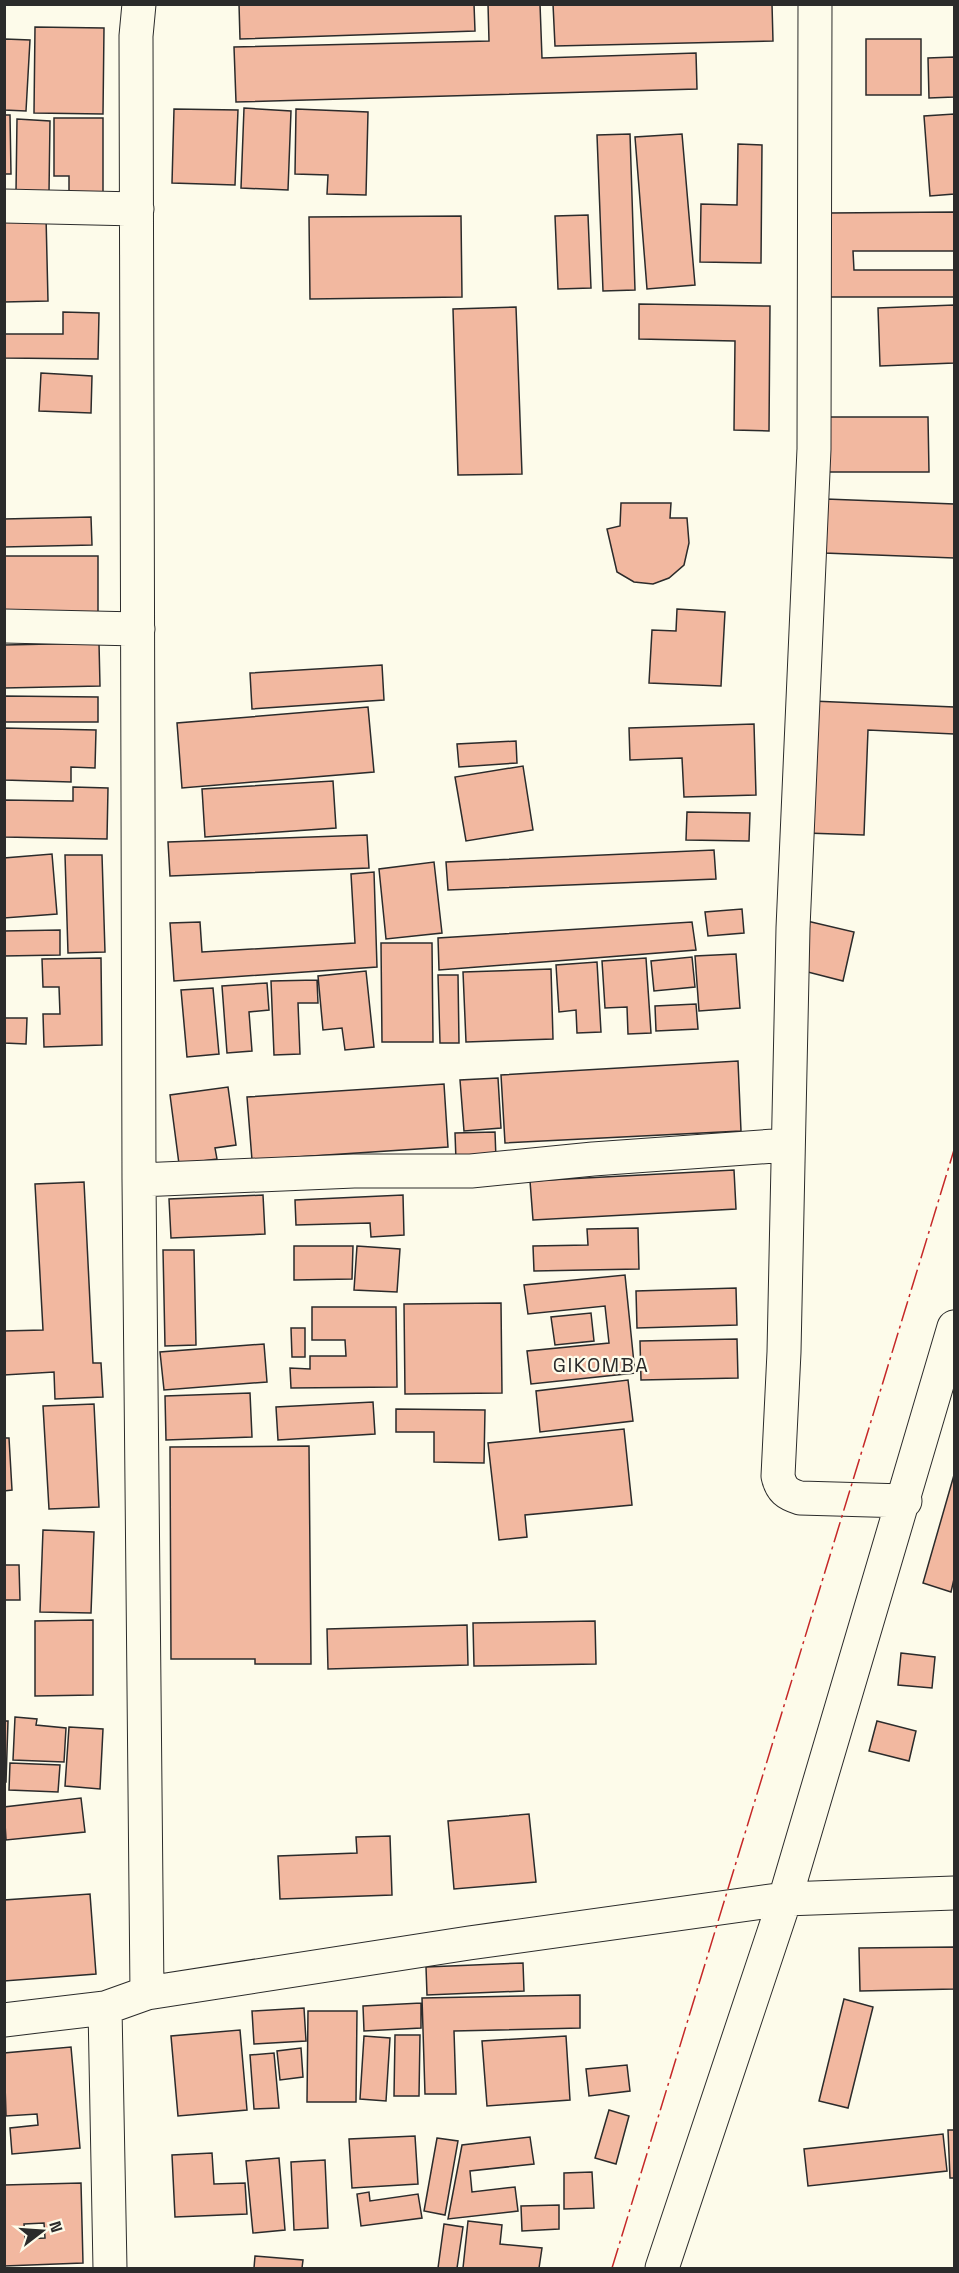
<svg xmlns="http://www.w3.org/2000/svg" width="959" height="2273" font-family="'Space Grotesk',sans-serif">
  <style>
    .building { fill: #f2b8a0; stroke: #2b2b2b; stroke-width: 1.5; fill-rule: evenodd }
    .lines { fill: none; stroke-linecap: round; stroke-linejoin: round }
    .street-casing { stroke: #2b2b2b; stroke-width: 35 }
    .street { stroke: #fdfbea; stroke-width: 33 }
    .power { stroke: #c62828; stroke-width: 1.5; stroke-dasharray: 21 4.5 3 4.5; stroke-linecap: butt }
    .labels { text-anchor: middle; stroke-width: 4.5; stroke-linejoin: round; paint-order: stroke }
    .quarter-label { font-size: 20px; letter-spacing: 1.5px; fill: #2b2b2b; stroke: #fdfbea }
  </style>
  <rect width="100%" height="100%" fill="#fdfbea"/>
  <!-- building -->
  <path class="building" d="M239 4H474L475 31 240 39Z
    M488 4H540L542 58 696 53 697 89 236 102 234 47 489 41Z
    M553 4H772L773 41 555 46Z
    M35 27 104 28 103 114 34 113Z
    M5 39 30 40 26 111 4 110Z
    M866 39H921V95H866Z
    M954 57V97L929 98 928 58Z
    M244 108 291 111 288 190 241 188Z
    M174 109 238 110 235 185 172 183Z
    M296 109 368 112 366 195 327 194 328 175 295 174Z
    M954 114V194L930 196 924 116Z
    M4 115H10L11 174H4Z
    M54 118H103V193H69V176H54Z
    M17 119 50 121 49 193 16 192Z
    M630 134 635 290 603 291 597 135Z
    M682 134 695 285 647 289 635 137Z
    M738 144 762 145 761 263 700 262 701 204 737 205Z
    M954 212V251H853L854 270H954V297H829V213Z
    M588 215 591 288 558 289 555 216Z
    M46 216 48 301 4 302V217Z
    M461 216 462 297 310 299 309 217Z
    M639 304 770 306 769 431 734 430 735 341 639 339Z
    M954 305V363L880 366 878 308Z
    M516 307 522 474 458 475 453 309Z
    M63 312 99 313 98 359 4 358V334H63Z
    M41 373 92 376 91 413 39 411Z
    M828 417H928L929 472H829Z
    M826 499 954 504V558L824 553Z
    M621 503H671L670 518H687L689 543 684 565 669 578 653 584 634 582 617 572 607 529 620 526Z
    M91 517 92 545 4 547V519Z
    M4 556H98V616L4 615Z
    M677 609 725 612 721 686 649 683 652 630 676 631Z
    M99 643 100 686 4 688V645Z
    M382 665 384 700 252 709 250 673Z
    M4 696 98 697V722H4Z
    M812 701 954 707V734L868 730 864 835 806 833Z
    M368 707 374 772 182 788 177 723Z
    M754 724 756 795 684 797 682 758 630 760 629 728Z
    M4 728 96 730 95 768 71 767V782L4 780Z
    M516 741 517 763 459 767 457 744Z
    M523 766 533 830 466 841 455 777Z
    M333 781 336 828 205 837 202 789Z
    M73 787 108 788 107 839 4 837V800L73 801Z
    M687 812 750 813 749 841 686 840Z
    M367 835 369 868 170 876 168 842Z
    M714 850 716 879 448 890 446 862Z
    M52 854 57 914 4 918V858Z
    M65 855H102L105 952 68 953Z
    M434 862 442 933 386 939 379 869Z
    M374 872 377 967 174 981 170 923 200 922 202 952 355 943 351 874Z
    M742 909 744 933 708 936 705 912Z
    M807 921 854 932 843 981 796 969Z
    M692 922 696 950 439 970 438 938Z
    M60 930V955L4 956V931Z
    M381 943H432L433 1042H382Z
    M736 954 740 1008 699 1011 695 956Z
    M692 957 695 987 654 991 651 961Z
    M101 958 102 1045 44 1047 43 1014H60L59 987H43L42 959Z
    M646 958 651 1033 628 1034 627 1007 605 1008 602 961Z
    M597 962 601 1032 577 1033 576 1010 559 1012 556 965Z
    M551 969 553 1039 466 1042 463 972Z
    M366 971 374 1047 345 1050 342 1028 323 1030 318 976Z
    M438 975H458L459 1043H440Z
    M317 980 318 1003H298L300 1054 274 1055 271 981Z
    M267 983 269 1010 249 1012 252 1051 227 1053 222 986Z
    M213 988 219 1054 187 1057 181 990Z
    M696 1004 698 1029 656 1031 655 1006Z
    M4 1018H27L26 1044 4 1043Z
    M738 1061 741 1131 505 1143 501 1075Z
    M498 1078 501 1128 464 1131 460 1080Z
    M444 1084 448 1147 252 1160 247 1097Z
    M228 1087 236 1145 215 1148 217 1159 179 1164 170 1095Z
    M495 1132 496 1159 456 1160 455 1133Z
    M734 1170 736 1209 533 1220 530 1181Z
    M84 1182 93 1363H101L103 1397 55 1399 54 1372 4 1375V1331L43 1330 35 1184Z
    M263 1195 265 1234 171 1238 169 1199Z
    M403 1195 404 1235 371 1237 370 1223 296 1225 295 1200Z
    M638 1228 639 1269 534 1271 533 1246 588 1245 587 1229Z
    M294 1246H353L352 1279 294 1280Z
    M357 1246 400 1249 397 1292 354 1290Z
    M163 1250H194L196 1345 165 1346Z
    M625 1275 635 1373 531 1384 527 1351 609 1343 605 1306 528 1314 524 1285Z
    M736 1288 737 1325 637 1328 636 1291Z
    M501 1303 502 1393 405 1394 404 1304Z
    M312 1307H396L397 1387 291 1388 290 1368 310 1369V1356H346L345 1340H312Z
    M591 1313 594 1341 555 1345 551 1317Z
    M291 1328H305V1357H292Z
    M737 1339 738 1378 641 1380 640 1341Z
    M264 1344 267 1382 164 1390 160 1352Z
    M628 1380 633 1421 540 1432 536 1391Z
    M250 1393 252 1437 166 1440 165 1396Z
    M373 1402 375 1434 278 1440 276 1407Z
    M94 1404 99 1507 49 1509 43 1406Z
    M396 1409 485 1410 484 1463 434 1462V1432H396Z
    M624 1429 632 1505 525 1515 527 1537 499 1540 488 1443Z
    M4 1438H9L12 1490 4 1491Z
    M309 1446 311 1664H255V1659H171L170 1447Z
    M954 1475V1579L951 1592 923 1583Z
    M43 1530 94 1532 91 1613 40 1612Z
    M4 1565H19L20 1600H4Z
    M93 1620V1695L35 1696V1621Z
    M595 1621 596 1664 474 1666 473 1623Z
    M467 1625 468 1665 328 1669 327 1629Z
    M901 1653 935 1657 932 1688 898 1685Z
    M15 1717 37 1719 36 1725 66 1728 64 1762 13 1760Z
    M4 1721H8L6 1782H4Z
    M877 1721 916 1731 909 1761 869 1751Z
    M69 1727 103 1729 100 1789 65 1786Z
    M10 1763 60 1765 58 1792 9 1790Z
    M81 1798 85 1832 6 1840 4 1807Z
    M529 1814 536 1882 454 1889 448 1821Z
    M390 1836 392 1895 280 1899 278 1856 357 1853 356 1837Z
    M90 1894 96 1974 4 1981V1900Z
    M954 1947V1989L860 1991 859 1948Z
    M523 1963 524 1991 427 1995 426 1967Z
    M580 1995V2028L454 2031 456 2094H425L422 1998Z
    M844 1999 873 2007 848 2108 819 2101Z
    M421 2003V2028L364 2031 363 2006Z
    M304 2008 306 2041 254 2044 252 2011Z
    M308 2011H357L356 2102H307Z
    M240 2030 247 2110 178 2116 171 2036Z
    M395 2035H420L419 2096H394Z
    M364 2036 390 2038 386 2101 360 2099Z
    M566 2036 570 2100 487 2106 482 2041Z
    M71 2047 80 2148 12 2154 10 2128 38 2125 37 2114 6 2116 4 2053Z
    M301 2048 303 2077 280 2080 277 2051Z
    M274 2053 279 2108 254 2109 250 2055Z
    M627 2065 630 2091 589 2096 586 2069Z
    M609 2110 629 2116 616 2164 595 2158Z
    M948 2130H954V2178H950Z
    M943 2134 947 2171 808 2186 804 2149Z
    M415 2136 418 2184 352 2188 349 2139Z
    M530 2137 534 2164 470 2171 472 2192 515 2187 518 2211 448 2219 462 2145Z
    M437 2138 458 2141 445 2215 424 2211Z
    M212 2153 214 2184 245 2183 247 2214 175 2217 172 2155Z
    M279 2158 285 2230 253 2233 246 2161Z
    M325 2160 328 2228 294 2230 291 2162Z
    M592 2172 594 2208 564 2209V2173Z
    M81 2183 83 2263 4 2266V2185ZM44 2223 45 2238 25 2239 24 2224Z
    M369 2192 370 2201 418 2194 422 2218 361 2226 357 2194Z
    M559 2205V2229L522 2231 521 2206Z
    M468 2221 502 2225 500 2244 542 2248 539 2268H463Z
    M444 2224 463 2227 457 2268H438Z
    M255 2256 303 2260 302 2268H254Z"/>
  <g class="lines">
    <defs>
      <path id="street" d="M139 4 136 36 139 1180 147 1993
        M815 4 814 449 793 928 784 1352 778 1476C781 1490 787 1494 800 1498L905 1501
        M4 206 137 209
        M4 626 138 629
        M139 1180 354 1171H471L593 1159 788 1145
        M105 2008 110 2268
        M4 2020 105 2008 147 1993 469 1943 785 1899 954 1893
        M662 2268 785 1899 954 1327"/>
    </defs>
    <!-- street casing -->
    <use href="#street" class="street-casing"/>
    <!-- street -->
    <use href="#street" class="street"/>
    <!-- power -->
    <path class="power" d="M612 2268 954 1150"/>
  </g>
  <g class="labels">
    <!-- quarter labels -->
    <g class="quarter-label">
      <text x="601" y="1372">GIKOMBA</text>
    </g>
  </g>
  <!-- border -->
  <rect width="959" height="2273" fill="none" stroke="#2b2b2b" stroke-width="12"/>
  <!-- north arrow -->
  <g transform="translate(42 2231) rotate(73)" stroke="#fdfbea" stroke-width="4.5" paint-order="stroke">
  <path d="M0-4.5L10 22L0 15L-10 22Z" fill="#2b2b2b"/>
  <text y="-9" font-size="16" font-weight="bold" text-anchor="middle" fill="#2b2b2b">N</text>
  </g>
</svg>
